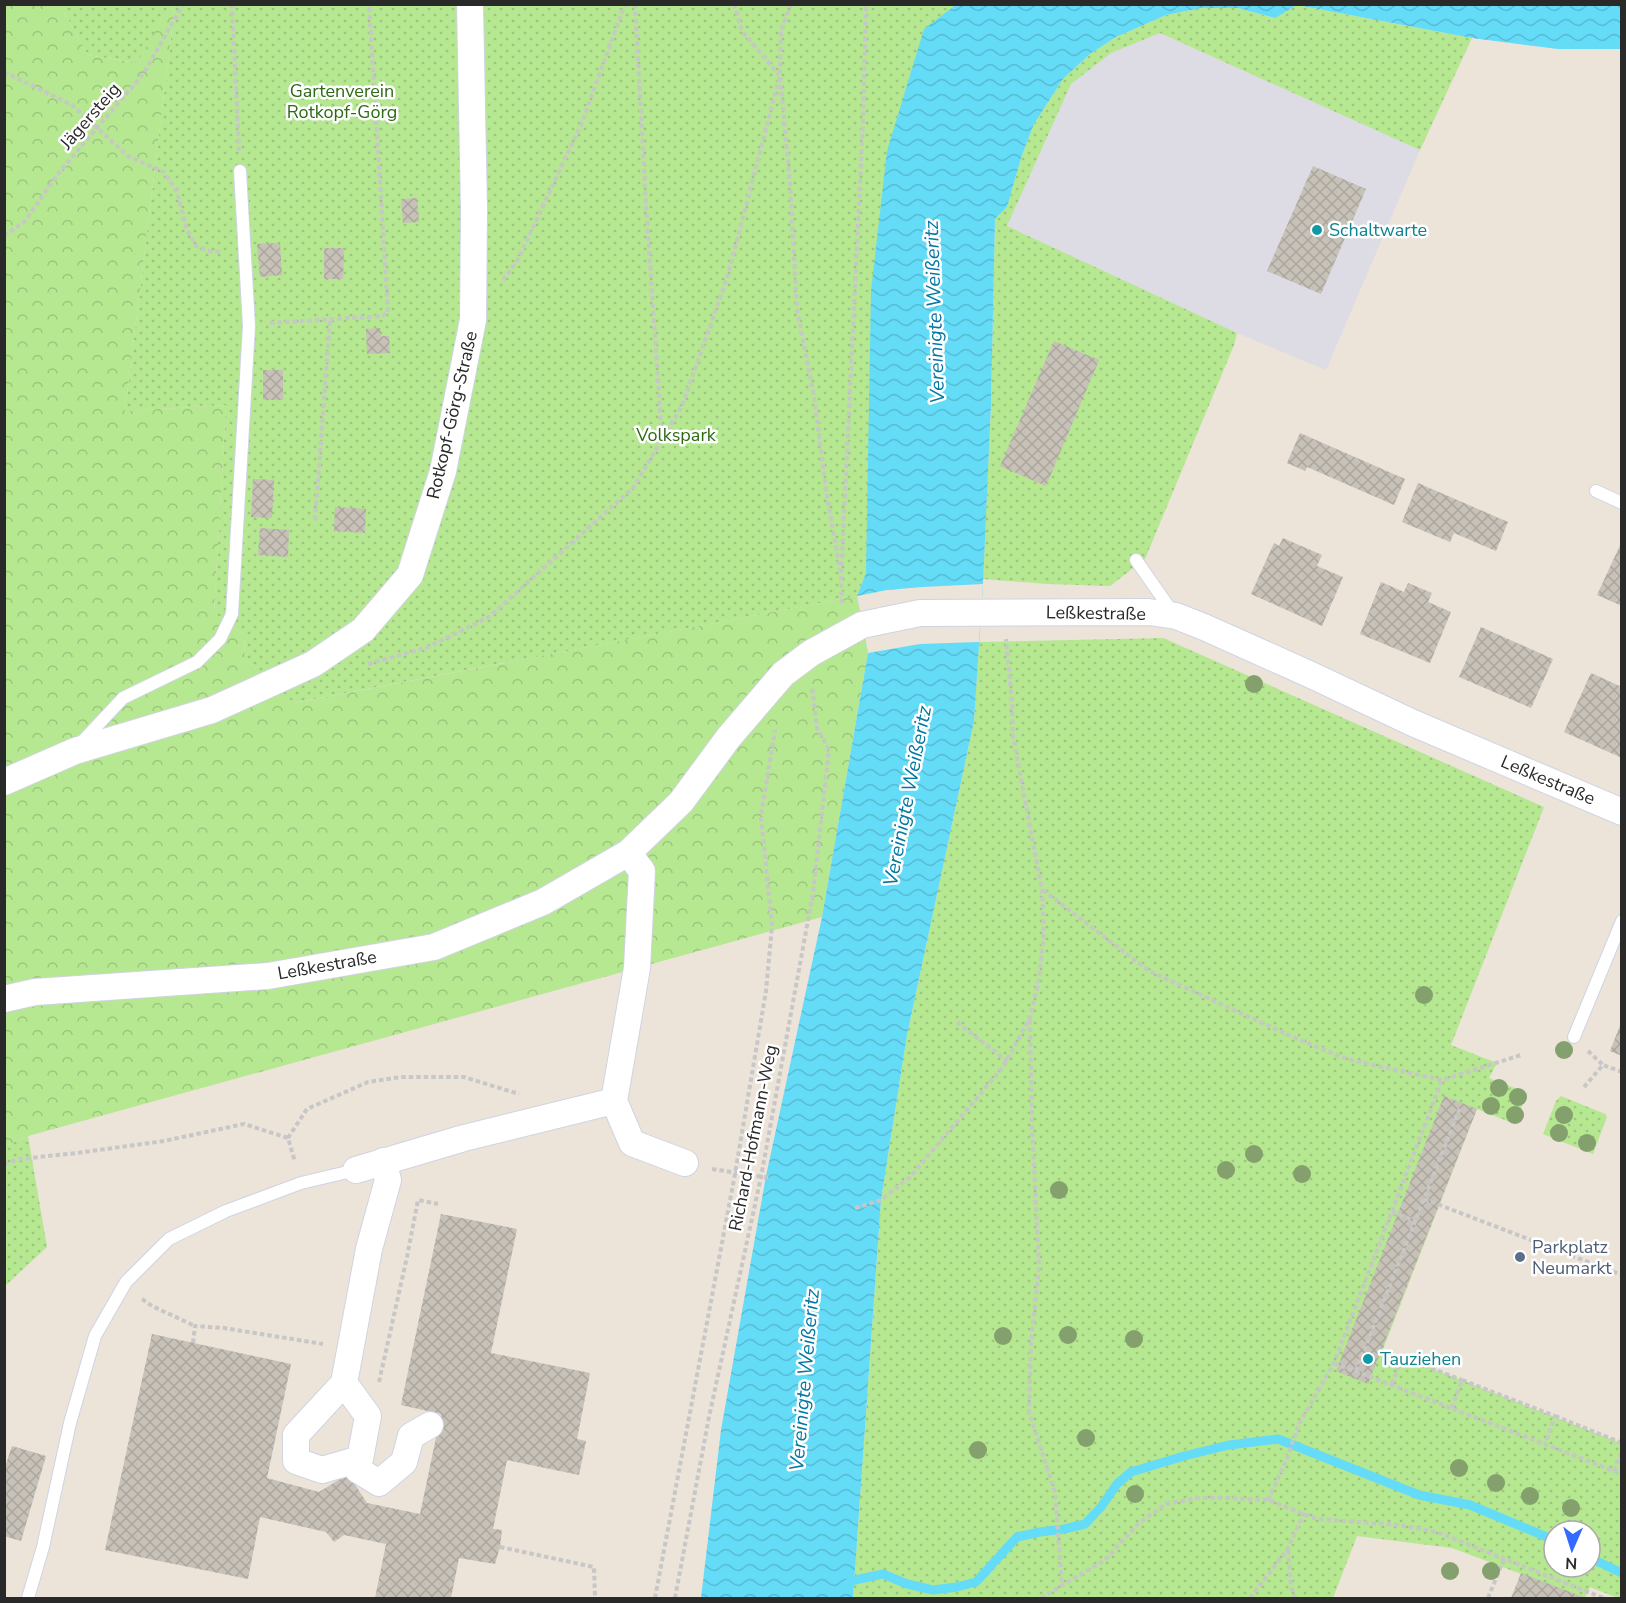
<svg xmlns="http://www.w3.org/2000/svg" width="1626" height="1603" font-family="'Nunito Sans',sans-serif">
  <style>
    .industrial { fill: #dddbe4 }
    .green { fill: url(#green-dots); fill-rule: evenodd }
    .forest { fill: url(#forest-crowns) }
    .water { fill: url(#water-waves) }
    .pier { fill: #ece3d9 }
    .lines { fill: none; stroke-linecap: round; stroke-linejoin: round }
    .stream { stroke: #64dbf7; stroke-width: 9 }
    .building { fill: url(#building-cross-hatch) }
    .service-casing { stroke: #cfd4e3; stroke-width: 14 }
    .minor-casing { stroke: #cfd4e3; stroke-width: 28 }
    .path { stroke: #c7c7c7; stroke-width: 4; stroke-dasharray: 4.5 3; stroke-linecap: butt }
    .service { stroke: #fff; stroke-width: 12 }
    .minor { stroke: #fff; stroke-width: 26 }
    .tree { fill: #83a06d }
    .culture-dot { fill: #0f9aa8; stroke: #fff; stroke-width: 2 }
    .service-dot { fill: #5c6f8a; stroke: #fff; stroke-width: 2 }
    .labels { text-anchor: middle; stroke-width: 5; stroke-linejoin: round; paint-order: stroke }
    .park-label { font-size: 18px; fill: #2d6a14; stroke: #fff }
    .street-label { font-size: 18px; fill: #292929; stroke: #fff }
    .culture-label { font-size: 18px; fill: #0d838f; stroke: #fff; text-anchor: start }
    .service-label { font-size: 18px; fill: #4e5e75; stroke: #fff; text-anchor: start }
    .water-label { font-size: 20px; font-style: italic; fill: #0478a2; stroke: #fff }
  </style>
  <defs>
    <pattern id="green-dots" width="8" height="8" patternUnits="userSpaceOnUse" patternTransform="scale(1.5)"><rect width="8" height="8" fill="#b6e791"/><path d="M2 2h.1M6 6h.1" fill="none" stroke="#9cc67d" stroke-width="1.8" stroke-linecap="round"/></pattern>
    <pattern id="forest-crowns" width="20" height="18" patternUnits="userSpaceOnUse" patternTransform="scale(1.5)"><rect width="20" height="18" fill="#b6e791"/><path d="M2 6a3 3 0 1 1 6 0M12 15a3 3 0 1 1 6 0" fill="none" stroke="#9cc67d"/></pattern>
    <pattern id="water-waves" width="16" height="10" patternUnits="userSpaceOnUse" patternTransform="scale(1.5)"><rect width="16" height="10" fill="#64dbf7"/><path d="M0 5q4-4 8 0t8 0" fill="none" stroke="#57bcd4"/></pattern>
    <pattern id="building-cross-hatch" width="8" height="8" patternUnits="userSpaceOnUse" patternTransform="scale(1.5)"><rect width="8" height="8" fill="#c7c1b8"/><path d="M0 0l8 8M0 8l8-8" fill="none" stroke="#aba69e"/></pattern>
  </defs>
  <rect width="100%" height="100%" fill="#ece3d9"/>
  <!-- industrial -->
  <path class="industrial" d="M1160 33 1420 150 1326 370 1237 333 1007 226 1071 84 1111 53Z"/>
  <!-- green -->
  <path class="green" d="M60 5H170L138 63 88 55Z
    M175 5H957L924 30 866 573 857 596 293 703 245 659 244 635 214 613 226 405 125 411Z
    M1297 5 1472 38 1420 150 1160 33 1111 53 1071 84 1007 226 1237 333 1234 345 1145 559 1110 586 1048 584 983 579 991 404 995 219 1007 207 1022 155 1034 124 1063 79 1090 54 1116 37 1166 15 1201 8H1238L1274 18Z
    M1163 638 1544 807 1451 1045 1497 1063 1489 1078 1527 1093 1515 1124 1477 1109 1383 1349 1621 1443V1598H1618L1590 1587 1585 1598 1452 1548 1357 1536 1333 1598H853L881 1200 907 1035 974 721 979 642ZM1554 1531H1590V1567H1554Z
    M1561 1096 1605 1114 1607 1117 1593 1154 1543 1134 1556 1101Z
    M28 1136 47 1247 5 1286V1146Z"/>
  <!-- forest -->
  <path class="forest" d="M5 5H60L88 55 137 63 170 5H175L125 411 226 405 214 613 244 635 245 659 294 703 857 596 868 653 822 917 28 1136 5 1146Z"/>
  <!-- water -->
  <path class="water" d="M957 4 1621 5V49H1558L1472 38 1297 5 1275 18 1238 8H1201L1166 15 1116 37 1090 54 1063 79 1034 124 1022 155 1007 207 995 219 991 404 983 584 974 721 907 1035 881 1200 853 1598H701L721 1430 766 1176 822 917 868 653 857 596 866 573 871 291 887 151 924 29Z"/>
  <!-- pier -->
  <path class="pier" d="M983 584 979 642 920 644 868 653 857 596 887 590 922 587Z"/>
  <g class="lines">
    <!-- stream -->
    <path class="stream" d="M1590 1558 1622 1573
      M844 1586 855 1580 883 1574 907 1584 933 1590 957 1587 976 1582 1017 1537 1040 1532 1064 1529 1085 1524 1101 1507 1117 1484 1131 1472 1184 1456 1229 1445 1278 1439 1419 1495 1470 1505 1554 1540"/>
  </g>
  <!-- building -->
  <path class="building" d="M1313 166 1366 189 1321 294 1267 271Z
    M417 198 419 222 403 223 401 199Z
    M280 243 282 275 260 277 257 244Z
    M324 248H344L343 279H324Z
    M380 328 381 336H389L390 353 367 354 366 329Z
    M1054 341 1099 360 1046 486 1000 466Z
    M263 370H283V400H263Z
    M1300 433 1405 479 1394 505 1307 467 1305 471 1287 463Z
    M253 479 274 480 272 518 251 517Z
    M1418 483 1508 522 1496 551 1454 533 1450 542 1402 522Z
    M335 507 366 509 365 533 334 531Z
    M260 528 289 530 288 557 258 555Z
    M1283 538 1322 555 1317 566 1343 577 1322 626 1251 594 1274 543 1279 546Z
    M1622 541V606L1597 595Z
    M1381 582 1404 592 1408 583 1432 593 1428 602 1451 612 1430 663 1360 634Z
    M1481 627 1553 659 1531 708 1459 677Z
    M1591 673 1622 687V758L1564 732Z
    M1621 1023H1622V1056L1610 1051Z
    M1444 1096 1477 1109 1368 1384 1336 1371Z
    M441 1214 517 1229 491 1353 590 1373 577 1439 586 1441 579 1475 507 1460 493 1529 502 1530 500 1547 495 1564 459 1558 451 1598H375L386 1544 344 1535 334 1542 326 1532 260 1517 248 1579 105 1550 152 1334 291 1364 267 1478 319 1492 348 1474 367 1503 420 1514 441 1414 401 1405Z
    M12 1446 46 1456 21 1541 4 1536V1470Z
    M1521 1573 1586 1598H1511Z"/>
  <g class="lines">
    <defs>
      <path id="service" d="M1596 491 1622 503
        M1136 560 1173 613
        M79 745 123 698 197 662 220 639 232 614 249 326 240 171
        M1574 1037 1622 921
        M28 1598 43 1547 70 1423 95 1336 126 1282 169 1239 226 1211 301 1183 356 1170"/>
      <path id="minor" d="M4 782 75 751 212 710 313 664 363 630 410 575 443 471 473 320 474 210 470 4
        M4 999 35 992 268 976 434 947 543 902 628 853 681 802 729 737 783 674 811 653 862 625 920 613 1149 612 1176 616 1204 627 1309 674 1413 723 1622 812
        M614 1101 632 1143 685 1163
        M383 1161 388 1180 369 1249 344 1383 368 1416 358 1470 379 1483 404 1462 411 1436 430 1425
        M356 1170 464 1138 614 1101 637 968 642 871 628 853
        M344 1383 296 1435V1461L322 1470 360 1459"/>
    </defs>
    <!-- service casing -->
    <use href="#service" class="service-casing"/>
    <!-- minor casing -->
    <use href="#minor" class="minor-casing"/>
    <!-- path -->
    <path class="path" d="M232 4 239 151
      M635 4 646 205 662 439
      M734 4 742 31 779 75
      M791 4 781 30 780 75 790 184 797 310 814 396 827 496 840 570
      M4 72 72 105 128 156 164 172 177 192 187 230 196 246 212 252 222 251
      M4 236 24 222 61 170 144 73 183 4
      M503 280 517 261 581 125 625 4
      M270 323 383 316 388 312 369 4
      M315 520 330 319
      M842 603 841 576 863 121 866 4
      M368 664 428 647 489 617 633 488 682 406 728 275 780 75
      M1043 890 1149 971 1293 1037 1347 1059 1442 1080 1521 1055
      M1030 1020 1032 1126 1039 1267 1031 1344 1029 1412 1055 1492 1062 1587
      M957 1022 1007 1061
      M1588 1051 1603 1065
      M1584 1087 1603 1065 1622 1072
      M288 1138 307 1109 368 1082 401 1077H464L519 1094
      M4 1164 20 1159 77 1153 164 1141 244 1124 288 1138 295 1162
      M712 1169 770 1178
      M1424 1199 1622 1275
      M855 1208 881 1200 910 1177 1003 1067 1030 1018 1039 979 1044 933 1042 890 1013 736 1012 703 1006 639
      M1392 1212 1415 1221
      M142 1299 152 1306 195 1326
      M193 1343 195 1326 224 1328 323 1344
      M1334 1363 1622 1474
      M1356 1371 1460 1108
      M379 1382 407 1257 418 1200 438 1204
      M1392 1384 1402 1357 1462 1380
      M1452 1408 1462 1380 1555 1416 1545 1444
      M1555 1416 1622 1443
      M1614 1471 1622 1452
      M1268 1500 1286 1461 1299 1424 1334 1363 1442 1080
      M500 1547 594 1567 595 1598
      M1288 1550 1291 1586 1295 1598
      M655 1598 735 1174 766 991 772 926 761 816 775 730
      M675 1598 709 1417 761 1177 813 893 829 750 817 728 812 687
      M1041 1598 1105 1560 1138 1524 1166 1504 1198 1498H1225L1268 1500 1317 1519 1399 1525 1437 1532 1603 1598
      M1250 1598 1287 1550 1304 1513
      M1488 1598 1504 1559"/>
    <!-- service -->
    <use href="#service" class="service"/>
    <!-- minor -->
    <use href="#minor" class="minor"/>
  </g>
  <!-- trees -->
  <g class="tree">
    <circle cx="1254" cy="684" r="9"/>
    <circle cx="1424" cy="995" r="9"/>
    <circle cx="1564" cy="1050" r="9"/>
    <circle cx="1499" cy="1088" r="9"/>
    <circle cx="1518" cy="1097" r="9"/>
    <circle cx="1491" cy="1106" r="9"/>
    <circle cx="1515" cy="1115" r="9"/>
    <circle cx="1564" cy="1115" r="9"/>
    <circle cx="1559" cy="1133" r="9"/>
    <circle cx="1587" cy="1143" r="9"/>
    <circle cx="1254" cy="1154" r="9"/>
    <circle cx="1226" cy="1170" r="9"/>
    <circle cx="1302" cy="1174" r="9"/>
    <circle cx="1059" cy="1190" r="9"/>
    <circle cx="1068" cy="1335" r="9"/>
    <circle cx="1003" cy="1336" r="9"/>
    <circle cx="1134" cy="1339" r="9"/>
    <circle cx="1086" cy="1438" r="9"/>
    <circle cx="978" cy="1450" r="9"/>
    <circle cx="1459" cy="1468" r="9"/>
    <circle cx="1496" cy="1483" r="9"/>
    <circle cx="1135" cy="1494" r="9"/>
    <circle cx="1530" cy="1496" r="9"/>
    <circle cx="1571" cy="1508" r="9"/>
    <circle cx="1450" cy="1571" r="9"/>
    <circle cx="1491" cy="1571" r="9"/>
  </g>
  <!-- markers -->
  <g class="culture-dot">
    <circle cx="1317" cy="230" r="6"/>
    <circle cx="1368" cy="1359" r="6"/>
  </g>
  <circle class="service-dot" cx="1520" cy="1257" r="6"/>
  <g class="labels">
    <!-- park labels -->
    <g class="park-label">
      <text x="342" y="97">Gartenverein<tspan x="342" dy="21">Rotkopf-Görg</tspan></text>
      <text x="676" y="441">Volkspark</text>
    </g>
    <!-- street labels -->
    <g class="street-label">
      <text transform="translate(90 116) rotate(-49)" y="6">Jägersteig</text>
      <text transform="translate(452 415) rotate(-77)" y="6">Rotkopf-Görg-Straße</text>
      <text transform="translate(1096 613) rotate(1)" y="6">Leßkestraße</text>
      <text transform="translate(1548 780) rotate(23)" y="6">Leßkestraße</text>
      <text transform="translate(327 965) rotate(-10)" y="6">Leßkestraße</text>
      <text transform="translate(753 1138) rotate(-79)" y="6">Richard-Hofmann-Weg</text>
    </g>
    <!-- culture labels -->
    <g class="culture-label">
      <text x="1329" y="236">Schaltwarte</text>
      <text x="1380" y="1365">Tauziehen</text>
    </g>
    <!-- service labels -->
    <g class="service-label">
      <text x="1532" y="1253">Parkplatz<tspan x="1532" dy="21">Neumarkt</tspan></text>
    </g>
    <!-- water labels -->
    <g class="water-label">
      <text transform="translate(934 312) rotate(-92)" y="7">Vereinigte Weißeritz</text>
      <text transform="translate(907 796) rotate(-79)" y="7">Vereinigte Weißeritz</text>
      <text transform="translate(804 1380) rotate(-85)" y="7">Vereinigte Weißeritz</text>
    </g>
  </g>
  <!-- border -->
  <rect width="1626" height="1603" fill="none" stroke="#292929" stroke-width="12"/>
  <!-- north arrow -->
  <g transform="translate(1572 1549) rotate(183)"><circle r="28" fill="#ffffff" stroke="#a9a9a9" stroke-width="1.5"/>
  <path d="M0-4.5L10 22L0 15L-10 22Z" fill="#346aff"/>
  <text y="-9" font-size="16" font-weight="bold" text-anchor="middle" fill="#292929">N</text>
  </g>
</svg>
